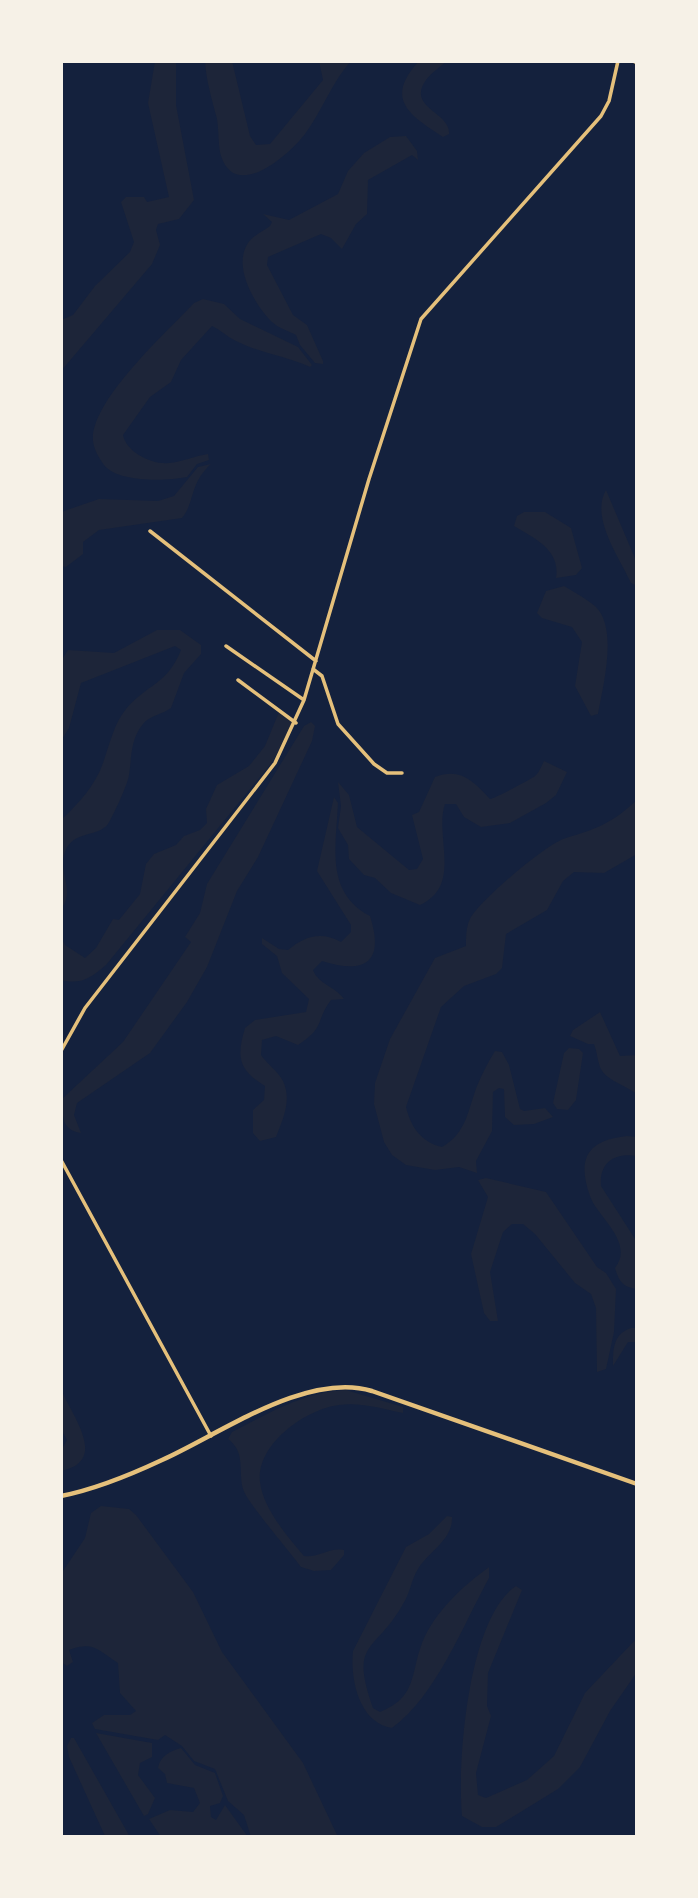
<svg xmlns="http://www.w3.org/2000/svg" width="698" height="1898" font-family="Overpass,sans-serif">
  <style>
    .green { fill: #1d2539 }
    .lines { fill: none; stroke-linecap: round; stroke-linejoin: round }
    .minor { stroke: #e5c07b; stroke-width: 3.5 }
    .tertiary { stroke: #e5c07b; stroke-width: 4.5 }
  </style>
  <rect width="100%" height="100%" fill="#14213d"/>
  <!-- green -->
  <path class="green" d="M155 61H176V105L194 200 179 219 158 224 156 230 160 245 152 264 61 371V320L73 315 95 286 130 252 134 242 121 202 126 197H144L147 202 169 197 148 103Z
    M205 61H232L250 136 256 145 270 144 323 80 319 61H351C332 82 322 111 305 134 290 154 236 202 221 156 218 146 219 131 217 119 212 100 206 80 205 61Z
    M419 61H447C440 67 431 73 426 80 406 108 451 112 449 134L443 137C409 115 384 99 419 61Z
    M406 136 417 151 418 160 412 155 368 180 367 214 356 224 342 249 331 238 321 234 268 257 267 265 293 315 307 325 323 361V364L315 363 300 345 296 335C289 331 278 328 272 322 255 305 232 267 248 243 252 236 264 231 270 226L272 222 263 214 289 220 338 194 348 171 364 153 390 137Z
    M203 299 224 304 240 319 298 347 312 365 310 367C286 356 260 353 236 341 227 337 221 330 212 326L181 360 171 382 150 397 123 435C126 452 152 465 169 463 181 462 195 456 208 454L209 460 197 464 187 477C167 481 118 483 104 465 99 458 94 450 93 441 90 401 167 332 194 303Z
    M211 464C189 484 195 503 182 518L99 530 83 542V554L66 567 61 566V513L64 511 99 499 158 501 174 496 198 467Z
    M606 490 637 563V586L631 583C619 557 590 517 606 490Z
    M524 512H545L571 528 582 568 576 575 556 578C561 550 534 538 514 526L517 516Z
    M564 586C574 592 587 599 596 607 618 629 603 686 598 714L591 716 575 686 582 642 572 627 542 618 537 613 546 591Z
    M157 630H180L201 645V654L184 673 171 708C163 714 149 716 143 724 130 740 132 756 129 775 128 784 113 816 108 824 97 838 73 830 65 852 57 872 76 890 61 909V820C78 804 95 786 103 763 109 746 114 723 126 709 147 684 167 685 181 650L175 646 81 683 69 728 61 741V661L68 650 114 653Z
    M279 712 292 721V726L273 761 106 965C91 978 81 985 61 980V937L65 945 85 958 96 948 113 919 119 920 140 894 146 864 154 854 176 845 184 836 200 830 207 823 206 809 217 785 249 766 265 746Z
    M311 722 315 726 312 741 258 857 237 891 207 967 187 1002 150 1053 77 1103 74 1115 81 1133C61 1130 62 1115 63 1098L123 1042 191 942 185 937 200 913 207 884 304 726Z
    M544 761 567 772 556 795 546 803 510 823 481 827 464 817 456 804H445C434 836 463 885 420 905L391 893 375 878 364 875 349 859 348 845 338 828 341 806 338 782 349 795 357 827 409 870 417 869 423 859 412 815 419 812 435 777C461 767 474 782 490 799 494 799 531 779 535 776 539 773 542 765 544 761Z
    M334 797 338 803C336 847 325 892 370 916 385 962 365 975 322 961L313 970C318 984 336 987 344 999L331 1000C315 1021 326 1027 298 1045L276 1036 262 1040 261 1055C267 1064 278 1071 283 1081 292 1100 283 1119 276 1137L260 1141 253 1133V1110L264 1100 265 1086C239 1070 236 1058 245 1028L255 1020 306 1012 309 999 282 973 277 956 262 944V938L279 949 288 950C305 936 321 931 341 942L351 932V925L317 871Z
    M637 800V854L604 873 574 872 563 881 547 910 506 934 502 968 496 974 464 986 441 1007 406 1107C411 1127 421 1142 442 1147 467 1133 468 1109 477 1086 482 1074 488 1062 495 1051L502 1052 509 1065 520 1109 524 1111 545 1108 553 1117 534 1124 514 1125 505 1117 504 1089 499 1088 493 1092 492 1131 476 1161 477 1173 459 1167 435 1170 406 1165 392 1155 384 1142 374 1104 375 1083 390 1039 435 958 466 946C466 937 466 927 470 919 478 902 547 843 566 838 597 829 612 823 637 800Z
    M600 1012 620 1056 637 1055V1094C626 1086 604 1079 600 1067 597 1059 597 1051 594 1044H588L570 1036 573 1030Z
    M569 1048 579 1049 583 1053 576 1100 568 1110 557 1109 553 1103 564 1053Z
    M627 1136 637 1137V1156C615 1152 599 1162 601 1186L637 1242V1289C623 1287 619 1282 615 1268 635 1242 597 1217 590 1196 576 1157 589 1140 627 1136Z
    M486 1178 546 1192 597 1267 606 1273 616 1289 614 1332 606 1369 597 1372 596 1308 591 1294 575 1283 535 1234 523 1224H512L503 1232 490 1272 498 1321H490L484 1313 471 1254 488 1197 478 1180Z
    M631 1328H637V1342H628L613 1366C613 1349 613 1334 631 1328Z
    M61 1389C71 1415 110 1461 61 1471V1451L67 1440 61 1429Z
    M346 1390 403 1407V1413C383 1409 361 1402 339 1405 306 1409 256 1444 260 1482 263 1508 287 1536 304 1556 319 1558 329 1547 344 1550V1555L331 1570 314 1571 301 1567C291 1553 246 1501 243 1489 238 1471 246 1452 228 1439L232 1432C269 1413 304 1392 346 1390Z
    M101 1506 129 1509 136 1515 193 1592 222 1652 303 1763 338 1837H251L244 1815 228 1801 215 1769 194 1761 182 1746 165 1735 158 1740 95 1729 92 1723 104 1715H130L136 1711 120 1693 118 1663C97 1650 94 1641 69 1650L73 1662 67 1666 61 1662V1574L85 1538 91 1513Z
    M447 1516 452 1517C453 1540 429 1551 418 1569 411 1580 410 1594 403 1604 375 1654 349 1640 373 1708L380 1712C417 1697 410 1675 422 1643 435 1611 463 1586 489 1567V1578C463 1625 436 1696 392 1728 359 1723 350 1679 353 1651L406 1547 429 1534Z
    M516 1586 522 1590 488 1673 487 1706 491 1716 476 1773 478 1795 486 1798 527 1780 554 1756 585 1693 637 1638V1672L610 1711 580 1767 558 1789 496 1827H482L462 1816C457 1763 468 1617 516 1586Z
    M96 1733 152 1743V1757L140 1763 138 1775 155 1798 148 1814 144 1816Z
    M71 1738H74L130 1837 105 1836 69 1757 67 1746Z
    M181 1748 195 1765 215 1773 223 1796 220 1803 210 1806 211 1817 216 1820 225 1805 248 1837H161L149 1819 170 1810 193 1812 200 1803 194 1788 167 1783 165 1774 158 1768C160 1756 170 1751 181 1748Z"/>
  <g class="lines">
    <!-- minor -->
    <path class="minor" d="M633 61 637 63
      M150 531 316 661
      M226 646 304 700
      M313 669 322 676 338 724 374 764 387 773H402
      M238 680 296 723
      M61 1051 85 1008 275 763 304 700 369 479 421 319 601 116 609 101 618 61
      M61 1160 211 1436"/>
    <!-- tertiary -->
    <path class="tertiary" d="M61 1496C97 1489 130 1475 162 1460 220 1434 307 1371 372 1391L637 1484"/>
  </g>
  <!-- border -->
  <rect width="698" height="1898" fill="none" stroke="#f6f1e7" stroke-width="126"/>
</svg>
